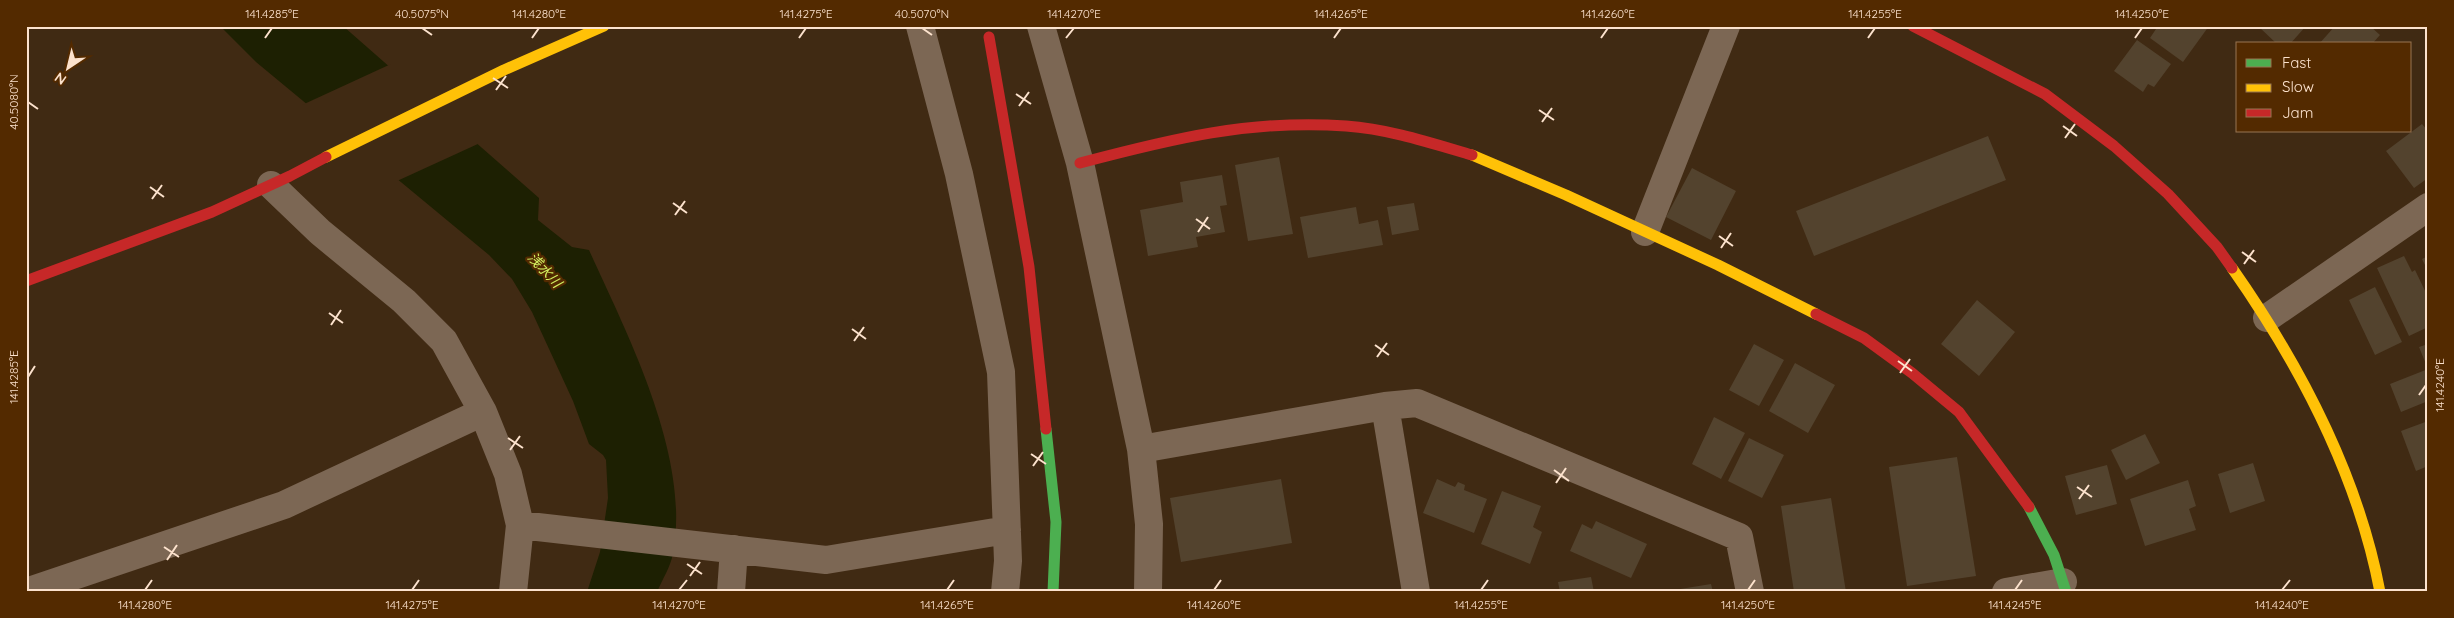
<svg xmlns="http://www.w3.org/2000/svg" width="2454" height="618" font-family="Quicksand,'Noto Sans JP',sans-serif">
  <style>
    .water { fill: #1d2002 }
    .pier { fill: #402a13 }
    .building { fill: #53432e }
    .lines { fill: none; stroke-linecap: round; stroke-linejoin: round }
    .street { stroke: #7c6754; stroke-width: 28 }
    .fast { stroke: #4caf50; stroke-width: 11 }
    .slow { stroke: #ffc107; stroke-width: 11 }
    .jam { stroke: #c62828; stroke-width: 11 }
    .ticks { fill: none; stroke: #fce2cd; stroke-width: 2 }
    .labels { text-anchor: middle; stroke-width: 4.5; stroke-linejoin: round; paint-order: stroke }
    .water-label { font-size: 14px; font-style: italic; fill: #d4f260; stroke: #532a00 }
    .neatline { fill: none; stroke: #fce2cd; stroke-width: 2 }
    .ticks-label { font-size: 12px; text-anchor: middle; fill: #fce2cd }
  </style>
  <rect width="100%" height="100%" fill="#402a13"/>
  <!-- water -->
  <path class="water" d="M220 26H343L539 198 538 220 572 247 589 250C628 336 691 457 673 553 671 566 662 580 657 592H587L600 552 608 498 606 460 603 455 589 444 573 401 532 312 512 279 489 255 256 62Z"/>
  <!-- pier -->
  <path class="pier" d="M391 64 480 143 397 181 302 105Z"/>
  <!-- building -->
  <path class="building" d="M2158 26H2209L2183 62 2150 38Z
    M2258 26H2306L2290 44H2277Z
    M2335 26H2370L2380 35 2372 44H2319Z
    M2137 40 2171 64 2154 87 2148 84 2143 92 2114 71Z
    M2422 124 2428 131V178L2414 188 2386 151Z
    M1988 136 2006 180 1814 256 1796 211Z
    M1279 157 1293 234 1248 241 1235 165Z
    M1692 168 1736 191 1711 240 1666 217Z
    M1222 175 1227 205 1220 206 1225 232 1196 237 1198 247 1148 256 1140 210 1183 202 1180 182Z
    M1414 203 1419 230 1392 235 1387 207Z
    M1356 207 1359 224 1378 220 1383 245 1308 258 1300 217Z
    M2404 256 2412 272 2415 270 2428 297V327L2409 336 2377 268Z
    M2428 256V271L2422 259Z
    M2375 287 2402 342 2375 355 2349 300Z
    M1977 300 2015 332 1979 376 1941 344Z
    M1754 344 1784 360 1759 406 1729 390Z
    M2428 344V369L2419 347Z
    M1795 363 1835 385 1808 433 1769 411Z
    M2428 369V401L2401 412 2390 384Z
    M1714 417 1745 433 1721 479 1692 464Z
    M2428 421V466L2416 471 2401 431Z
    M2145 434 2160 463 2126 480 2111 450Z
    M1749 438 1784 455 1762 498 1728 481Z
    M1957 457 1976 576 1907 586 1889 467Z
    M2253 463 2265 501 2230 513 2218 474Z
    M2107 465 2117 504 2076 515 2065 476Z
    M1281 479 1292 543 1181 562 1170 498Z
    M1437 479 1455 487 1458 482 1465 485 1464 490 1487 499 1474 533 1423 513Z
    M2188 480 2196 506 2189 509 2196 530 2145 546 2130 499Z
    M1502 491 1541 506 1533 527 1542 532 1530 564 1481 544Z
    M1831 498 1846 592H1794L1781 506Z
    M1596 521 1647 544 1631 578 1570 551 1582 524 1592 529Z
    M1591 577 1594 592H1560L1558 582Z
    M1711 584 1713 592H1668V591Z"/>
  <g class="lines">
    <!-- street -->
    <path class="street" d="M920 26 959 174 1001 372 1008 561 1005 592
      M1041 26 1080 163 1141 449 1149 524 1148 592
      M271 185 320 232 404 301 444 341 483 412 508 474 520 525 513 592
      M1645 232 1726 26
      M2267 318 2428 207
      M1385 406 1416 592
      M1141 449 1385 406 1417 403 1739 537 1750 592
      M520 525 826 560 1007 530
      M26 592 284 505 483 412
      M731 592 734 549
      M2006 592 2063 582"/>
    <!-- fast -->
    <path class="fast" d="M1046 429 1056 522 1053 592
      M2029 507 2054 555 2066 592"/>
    <!-- slow -->
    <path class="slow" d="M1472 155 1566 195 1718 265 1816 314
      M326 157 504 70 604 26
      M2232 268C2300 365 2358 475 2380 592"/>
    <!-- jam -->
    <path class="jam" d="M1913 26 2045 94 2114 146 2168 194 2217 247 2232 268
      M989 37 1029 267 1046 429
      M1080 163C1171 139 1251 119 1346 126 1389 129 1431 143 1472 155
      M26 281 212 212 290 176 326 157
      M1816 314 1864 338 1912 373 1959 412 2029 507"/>
  </g>
  <!-- ticks -->
  <path class="ticks" d="M422 28 432 35M922 28 932 35M265 38 272 28M532 38 539 28M799 38 806 28M1066 38 1074 28M1334 38 1341 28M1601 38 1608 28M1868 38 1875 28M2135 38 2142 28M493 78 508 88M496 90 506 76M1016 94 1031 104M28 102 38 109M1019 106 1029 92M1539 110 1554 120M1542 122 1552 108M2063 126 2077 136M2065 138 2075 124M150 187 164 197M152 199 162 185M673 203 687 213M675 215 685 201M1196 219 1210 229M1198 232 1208 217M1719 236 1733 246M1721 248 1731 233M2242 252 2256 262M2244 264 2254 250M329 313 343 323M331 325 341 310M852 329 866 339M854 341 864 327M1375 345 1389 355M1377 357 1387 343M1898 361 1912 371M1900 373 1910 359M28 377 35 366M2419 395 2426 385M508 438 523 448M510 450 520 436M1031 454 1046 464M1033 466 1043 452M1554 470 1569 481M1556 483 1566 468M2077 487 2092 497M2079 499 2089 485M164 547 179 557M167 560 177 545M687 564 702 574M690 576 700 562M145 590 152 580M412 590 419 580M679 590 687 580M947 590 954 580M1214 590 1221 580M1481 590 1488 580M1748 590 1755 580M2015 590 2022 580M2282 590 2290 580"/>
  <g class="labels">
    <!-- water labels -->
    <g class="water-label">
      <text transform="translate(545 270) rotate(47)" y="5">浅水川</text>
    </g>
  </g>
  <!-- border -->
  <rect width="2454" height="618" fill="none" stroke="#532a00" stroke-width="55"/>
  <!-- legend -->
  <rect x="2236" y="42" width="175" height="90" fill="#532a00" stroke="#977452"/>
  <rect x="2246" y="59" width="25" height="8" fill="#4caf50" stroke="#977452"/>
  <text x="2282" y="68" font-size="15" fill="#fce2cd">Fast</text>
  <rect x="2246" y="84" width="25" height="8" fill="#ffc107" stroke="#977452"/>
  <text x="2282" y="92" font-size="15" fill="#fce2cd">Slow</text>
  <rect x="2246" y="109" width="25" height="8" fill="#c62828" stroke="#977452"/>
  <text x="2282" y="118" font-size="15" fill="#fce2cd">Jam</text>
  <!-- north arrow -->
  <g transform="translate(68 68) rotate(215)" stroke="#532a00" stroke-width="4" paint-order="stroke">
  <path d="M0-4L9 19L0 12L-9 19Z" fill="#fce2cd"/>
  <text y="-8" font-size="14" font-weight="bold" text-anchor="middle" fill="#fce2cd">N</text>
  </g>
  <rect x="28" y="28" width="2398" height="562" class="neatline"/>
  <g class="ticks-label">
    <text x="272" y="18">141.4285°E</text>
    <text x="422" y="18">40.5075°N</text>
    <text x="539" y="18">141.4280°E</text>
    <text x="806" y="18">141.4275°E</text>
    <text x="922" y="18">40.5070°N</text>
    <text x="1074" y="18">141.4270°E</text>
    <text x="1341" y="18">141.4265°E</text>
    <text x="1608" y="18">141.4260°E</text>
    <text x="1875" y="18">141.4255°E</text>
    <text x="2142" y="18">141.4250°E</text>
    <text transform="translate(14 102) rotate(-90)" y="4">40.5080°N</text>
    <text transform="translate(14 377) rotate(-90)" y="4">141.4285°E</text>
    <text transform="translate(2440 385) rotate(-90)" y="4">141.4240°E</text>
    <text x="145" y="609">141.4280°E</text>
    <text x="412" y="609">141.4275°E</text>
    <text x="679" y="609">141.4270°E</text>
    <text x="947" y="609">141.4265°E</text>
    <text x="1214" y="609">141.4260°E</text>
    <text x="1481" y="609">141.4255°E</text>
    <text x="1748" y="609">141.4250°E</text>
    <text x="2015" y="609">141.4245°E</text>
    <text x="2282" y="609">141.4240°E</text>
  </g>
</svg>
